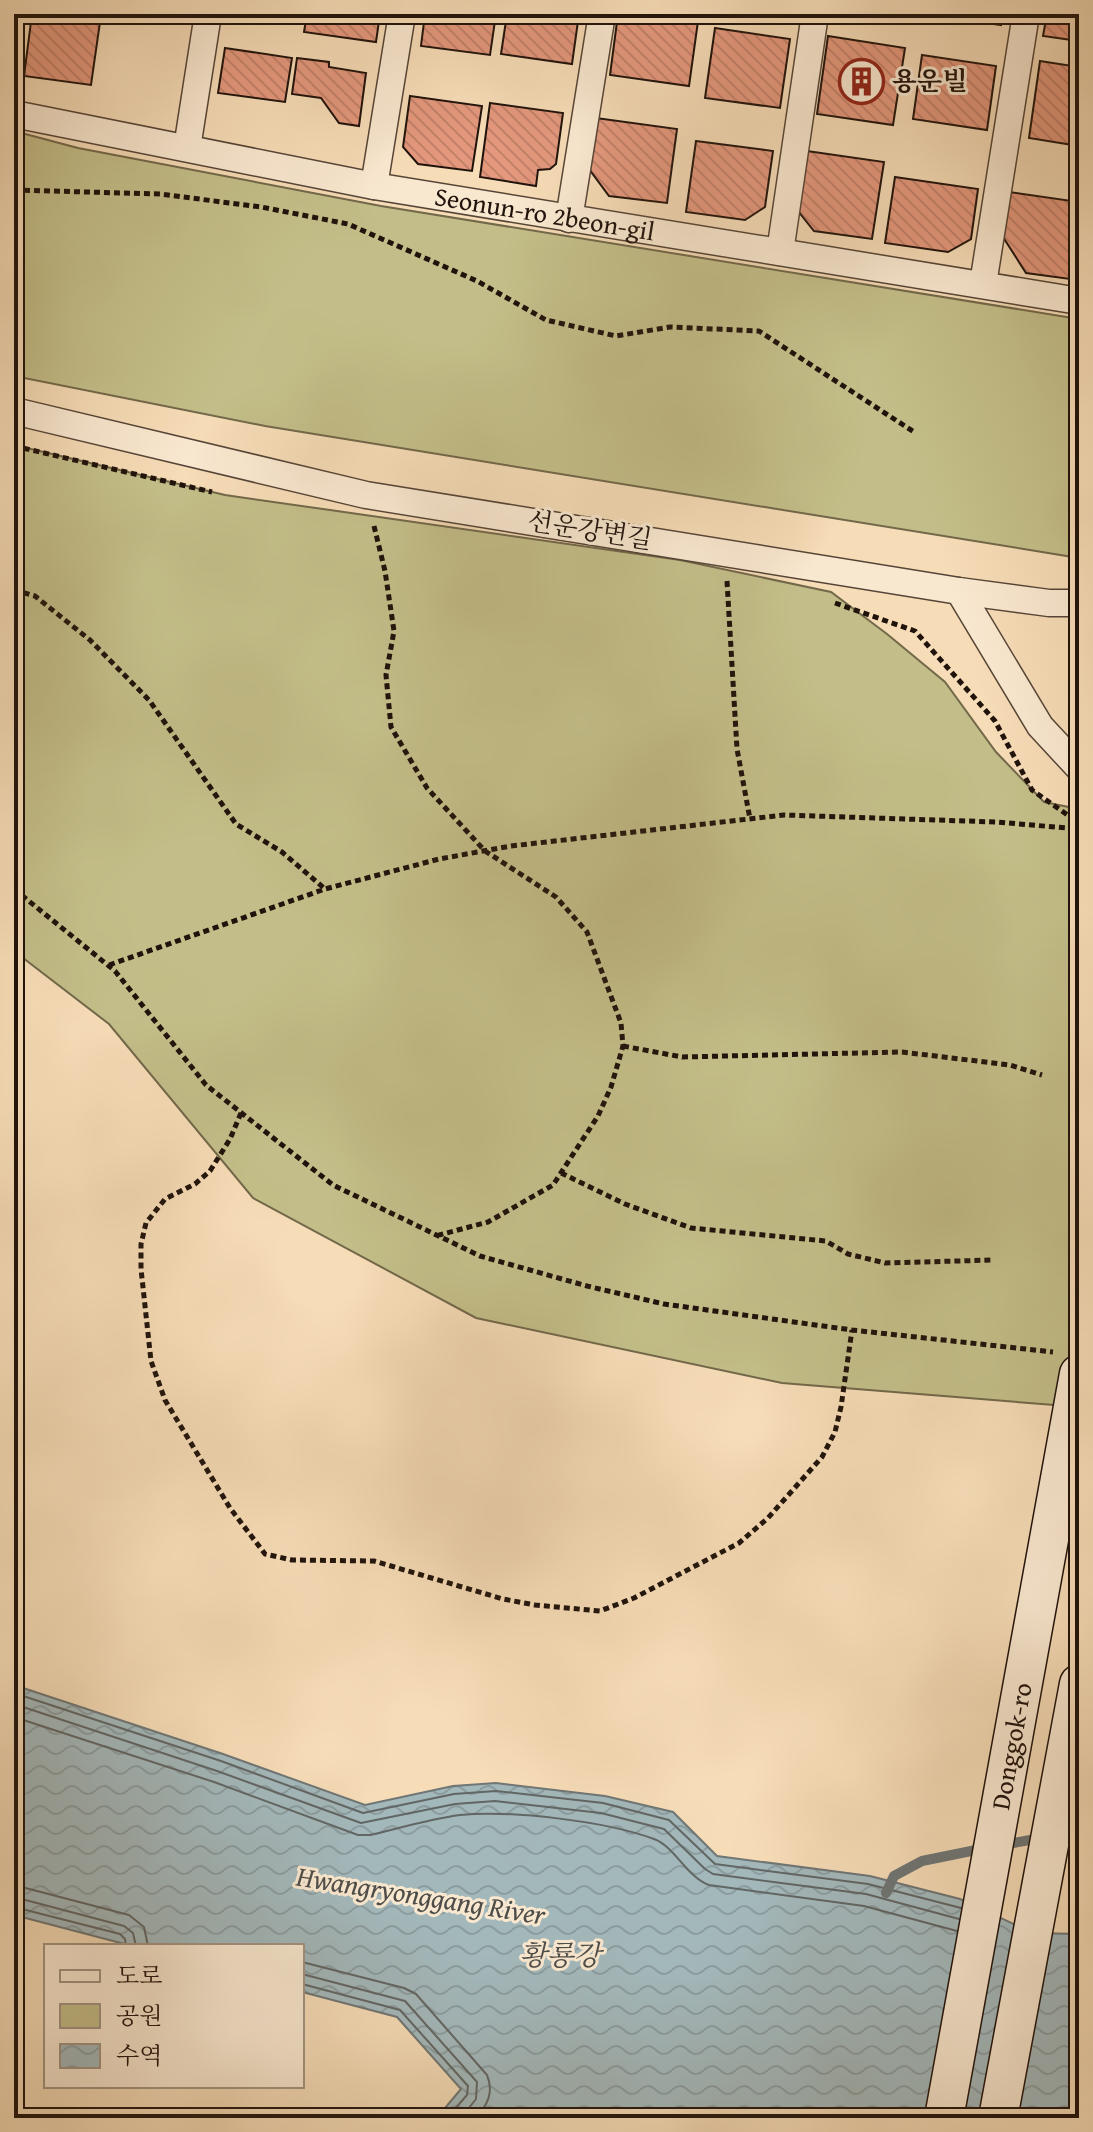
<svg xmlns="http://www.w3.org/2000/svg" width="1093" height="2132" font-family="'Gentium Book Plus','Noto Serif KR',serif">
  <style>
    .green { fill: #c3be89; stroke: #72684a; stroke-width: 2 }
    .water { fill: url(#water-waves); stroke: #6f7675; stroke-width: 2 }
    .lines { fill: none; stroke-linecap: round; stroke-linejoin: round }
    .shore { stroke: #626664; stroke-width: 2 }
    .stream { stroke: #6f7675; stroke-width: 10 }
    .building { fill: url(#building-back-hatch); stroke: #20130c; stroke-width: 2 }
    .street-casing { stroke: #564537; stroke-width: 29 }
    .secondary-casing { stroke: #20130c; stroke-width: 41 }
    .path { stroke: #20130c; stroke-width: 5; stroke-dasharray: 6 4; stroke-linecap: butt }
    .street { stroke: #f9e8d0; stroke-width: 26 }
    .secondary { stroke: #f9e8d0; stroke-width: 38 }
    .labels { text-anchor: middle; stroke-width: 6; stroke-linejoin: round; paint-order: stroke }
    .poi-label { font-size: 26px; font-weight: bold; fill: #20130c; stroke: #f9e8d0; text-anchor: start }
    .street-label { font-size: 26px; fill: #20130c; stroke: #f9e8d0 }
    .water-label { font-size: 28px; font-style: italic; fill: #4e4d49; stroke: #f9e8d0 }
  </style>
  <defs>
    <pattern id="water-waves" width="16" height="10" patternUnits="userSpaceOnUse" patternTransform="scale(2)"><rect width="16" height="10" fill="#a3b8bb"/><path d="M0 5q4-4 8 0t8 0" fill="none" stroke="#8c9da0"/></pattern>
    <pattern id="building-back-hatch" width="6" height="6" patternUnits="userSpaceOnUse" patternTransform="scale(2)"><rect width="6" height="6" fill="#e4987d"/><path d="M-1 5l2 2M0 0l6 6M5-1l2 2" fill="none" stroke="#c3826b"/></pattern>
  </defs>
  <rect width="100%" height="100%" fill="#f6dcb7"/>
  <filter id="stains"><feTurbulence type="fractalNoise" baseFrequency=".0025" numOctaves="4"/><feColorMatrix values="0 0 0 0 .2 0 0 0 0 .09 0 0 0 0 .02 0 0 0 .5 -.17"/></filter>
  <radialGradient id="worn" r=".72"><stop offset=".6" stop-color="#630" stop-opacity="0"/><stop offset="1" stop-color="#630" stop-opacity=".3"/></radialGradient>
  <!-- green -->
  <path class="green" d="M14 131 78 148 381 206 1079 319V558L265 426 14 376Z
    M14 445 225 495 680 560 831 592 887 634 945 682 996 752 1044 802 1079 809V1407L782 1383 476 1318 253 1198 109 1024 14 951Z"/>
  <!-- water -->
  <path class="water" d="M14 1685 223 1754 365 1805 453 1786 496 1783 605 1796 673 1812 717 1856 870 1876 960 1899 1033 1933 1079 1934V2118H421L440 2114 461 2089 397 2017 302 1992V1946H132L14 1915Z"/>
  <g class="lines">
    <!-- shore -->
    <path class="shore" d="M14 1693 221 1761 363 1813 454 1794 496 1791 603 1803 669 1820 715 1864 868 1884 961 1908
      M14 1704 217 1771 361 1823 455 1804 495 1801 601 1813 664 1829 705 1869 713 1874 866 1894 959 1919
      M14 1717 214 1782 358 1835H370C400 1828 430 1819 460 1815 511 1810 605 1821 654 1839 674 1846 687 1877 709 1885L864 1906 957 1931
      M14 1885 129 1915 144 1927 148 1946
      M14 1897 124 1926 133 1933 136 1946
      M14 1907 120 1934 125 1939 126 1946
      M302 1962 404 1988 416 1994 487 2075C494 2092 488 2104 476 2118
      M302 1974 405 2001 477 2082 476 2099 461 2118
      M302 1984 400 2010 468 2086 467 2095 447 2118"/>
    <!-- stream -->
    <path class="stream" d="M1057 1836 1079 1834
      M1002 1845 1041 1838
      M886 1893 894 1876 922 1861 986 1848"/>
  </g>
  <!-- building -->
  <path class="building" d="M32 14 100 22 91 85 24 76Z
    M244 14H298L296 23Z
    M307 14H380L376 42 304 32Z
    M425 14H496L490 55 421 46Z
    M507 14H579L572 64 501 54Z
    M618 14H699L689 86 610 75Z
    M927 14H1003L1001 25Z
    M1047 14H1079V41L1043 36Z
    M715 28 790 39 780 108 705 98Z
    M828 36 905 48 893 125 817 114Z
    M225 48 292 58 285 102 218 93Z
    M922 55 996 66 987 130 913 119Z
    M297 58 329 62V67L366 73 359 126 339 123 321 98 292 94Z
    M1040 61 1079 67V146L1029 138Z
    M410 96 482 106 472 171 418 164 403 147Z
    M490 103 563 113 556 164 550 169 538 170 536 186 480 177Z
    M596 118 677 129 667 203 609 196 589 169Z
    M696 141 773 151 765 207 745 220 686 212Z
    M807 151 884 162 872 239 814 231 798 211Z
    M895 177 978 189 971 239 948 252 885 243Z
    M1009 192 1079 202V219L1070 279 1026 273 1003 237Z"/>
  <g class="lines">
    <defs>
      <g id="street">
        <path id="s1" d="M14 114 374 186 1079 301"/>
        <path d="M187 148 208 14"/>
        <path d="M374 186 402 14"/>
        <path d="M569 219 602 14"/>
        <path d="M780 252 815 14"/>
        <path d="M983 284 1026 14"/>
        <path d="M14 411 366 495 959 591 1049 603H1079"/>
        <path d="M959 591 1040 726 1079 768"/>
      </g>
      <g id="secondary">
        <path id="s2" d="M944 2118 1079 1374"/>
        <path d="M998 2118 1079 1684"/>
      </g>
    </defs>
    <!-- street casing -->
    <use href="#street" class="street-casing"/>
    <!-- secondary casing -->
    <use href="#secondary" class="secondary-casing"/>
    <!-- path -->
    <path class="path" d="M14 190 160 194 261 207 348 224 477 281 546 320 616 336 670 327 759 331 914 432
      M14 446 212 492
      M374 526 385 571 394 631 386 675 391 727 427 788 485 851 556 897 587 932 621 1023 623 1046 611 1087 598 1116 553 1185 488 1222 439 1235
      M727 581 737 749 750 819
      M14 590 35 596 90 640 149 700 236 824 282 852 325 889
      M835 603 915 631 995 721 1032 790 1079 823
      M14 889 115 971 206 1085 333 1185 480 1256 587 1286 664 1304 852 1330 1053 1352
      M109 965 325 889 439 859 511 846 784 815 996 822 1079 829
      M623 1046 682 1057 902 1052 1010 1065 1042 1075
      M241 1113 230 1139 210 1171 195 1184 165 1199 146 1223 141 1244V1269L151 1361 165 1400 230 1508 265 1554 292 1560 374 1561 503 1599 535 1605 600 1611 634 1598 739 1543 768 1518 822 1457 835 1432 841 1407 852 1330
      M561 1173 625 1204 691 1228 826 1241 848 1254 885 1263 993 1260"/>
    <!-- street -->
    <use href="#street" class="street"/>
    <!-- secondary -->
    <use href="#secondary" class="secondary"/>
  </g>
  <!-- icons -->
  <defs>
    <symbol id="building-ring" viewBox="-11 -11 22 22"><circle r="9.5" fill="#f9e8d0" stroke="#8f2418" stroke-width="1.5"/><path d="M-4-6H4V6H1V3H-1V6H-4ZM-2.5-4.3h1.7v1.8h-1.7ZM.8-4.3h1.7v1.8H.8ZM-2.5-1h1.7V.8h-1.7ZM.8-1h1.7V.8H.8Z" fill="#8f2418"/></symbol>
  </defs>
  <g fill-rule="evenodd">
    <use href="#building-ring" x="836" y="56" width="51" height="51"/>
  </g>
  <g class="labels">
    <!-- poi labels -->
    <g class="poi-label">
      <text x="892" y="90">용운빌</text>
    </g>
    <!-- street labels -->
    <g class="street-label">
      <text dy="9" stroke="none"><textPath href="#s1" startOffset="540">Seonun-ro 2beon-gil</textPath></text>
      <text transform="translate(590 530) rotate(9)" y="9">선운강변길</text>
      <text dy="9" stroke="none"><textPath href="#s2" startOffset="378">Donggok-ro</textPath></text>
    </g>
    <!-- water labels -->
    <g class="water-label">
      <text transform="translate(421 1895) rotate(9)" y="10">Hwangryonggang River</text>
      <text x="560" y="1965">황룡강</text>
    </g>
  </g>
  <!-- margin -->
  <rect width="1093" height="2132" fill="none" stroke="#f6dcb7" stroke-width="48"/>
  <rect x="16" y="16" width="1061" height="2100" fill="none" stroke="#20130c" stroke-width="4"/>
  <rect x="24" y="24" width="1045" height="2084" fill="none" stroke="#20130c" stroke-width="2"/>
  <!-- legend -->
  <rect x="44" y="1944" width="260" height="144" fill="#f9e8d0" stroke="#a29382" stroke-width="2"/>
  <rect x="60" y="1970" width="40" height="12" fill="#f9e8d0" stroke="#a29382" stroke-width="2"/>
  <text x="116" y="1984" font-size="24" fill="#20130c">도로</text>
  <rect x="60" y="2004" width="40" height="24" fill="#c3be89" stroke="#a29382" stroke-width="2"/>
  <text x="116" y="2024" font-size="24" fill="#20130c">공원</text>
  <rect x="60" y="2044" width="40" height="24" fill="url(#water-waves)" stroke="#a29382" stroke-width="2"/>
  <text x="116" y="2064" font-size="24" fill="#20130c">수역</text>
  <rect width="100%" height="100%" filter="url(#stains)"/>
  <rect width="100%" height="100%" fill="url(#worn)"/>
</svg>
